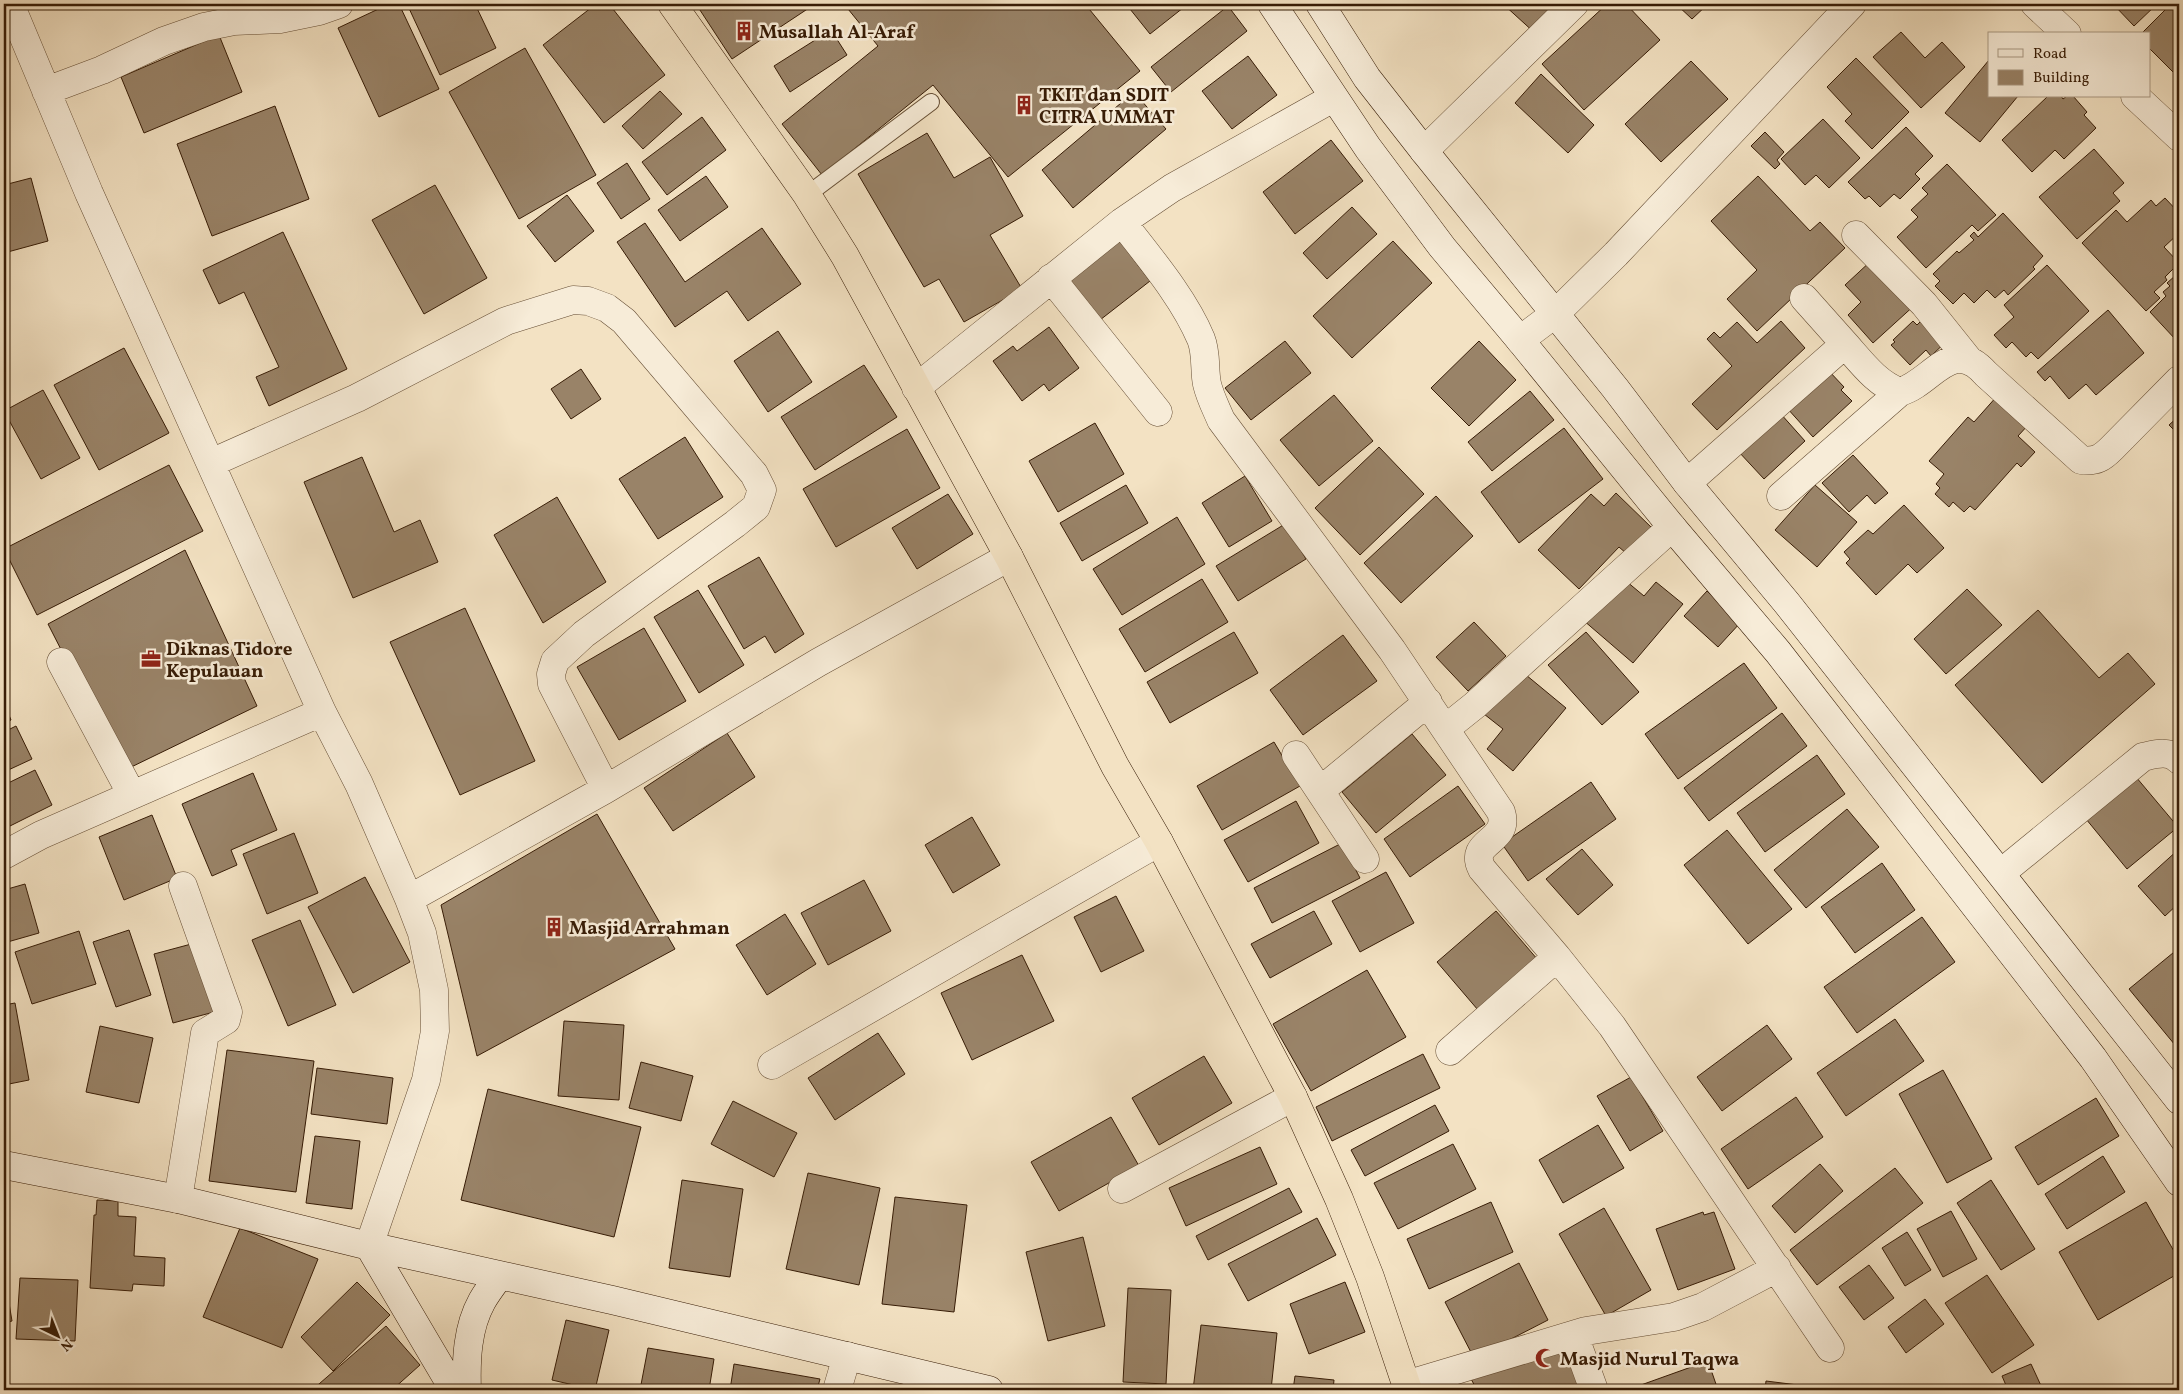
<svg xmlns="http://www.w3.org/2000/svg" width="2183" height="1394" font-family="Vollkorn,serif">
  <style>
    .building { fill: #998368; stroke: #371c06 }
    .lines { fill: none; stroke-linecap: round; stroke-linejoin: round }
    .lane-casing { stroke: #664e35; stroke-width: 18 }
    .street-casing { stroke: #664e35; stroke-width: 29 }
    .secondary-casing { stroke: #371c06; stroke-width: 29 }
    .highway-casing { stroke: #371c06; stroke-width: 29 }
    .lane { stroke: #f7ecd8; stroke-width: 16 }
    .street { stroke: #f7ecd8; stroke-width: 28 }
    .secondary { stroke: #f7ecd8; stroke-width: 28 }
    .highway { stroke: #f3e2c3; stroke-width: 28 }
    .labels { text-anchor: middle; stroke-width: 5; stroke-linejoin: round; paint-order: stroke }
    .poi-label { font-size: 19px; font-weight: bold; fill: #371c06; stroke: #f7ecd8; text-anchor: start }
  </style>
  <rect width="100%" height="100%" fill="#f3e2c3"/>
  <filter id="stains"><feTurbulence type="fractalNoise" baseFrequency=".004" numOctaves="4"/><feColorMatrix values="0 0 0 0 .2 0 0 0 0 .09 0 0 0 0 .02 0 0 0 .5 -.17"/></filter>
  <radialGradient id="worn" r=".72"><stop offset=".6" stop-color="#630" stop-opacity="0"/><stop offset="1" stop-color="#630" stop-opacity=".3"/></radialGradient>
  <!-- building -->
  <path class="building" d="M389 4H399L439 89 379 117 338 28Z
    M407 4H475L496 48 440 75Z
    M596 4H609L665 75 604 123 543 45Z
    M696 4H815L732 59Z
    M844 4H1085L1140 71 1008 177 933 85 822 175 782 124 878 46Z
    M1126 4H1188L1150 34Z
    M1503 4H1555L1536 34Z
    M1607 4H1626L1660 40 1584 110 1542 64Z
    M1676 4H1708L1692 19Z
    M2113 4H2157L2134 26Z
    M2171 4H2179V74L2177 76 2149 48V34H2141Z
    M1228 6 1247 31 1171 92 1151 67Z
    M831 30 847 55 790 92 774 66Z
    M1901 32 1925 58 1942 42 1965 67 1921 108 1873 57Z
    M219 35 242 92 144 133 121 77Z
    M525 48 596 175 519 219 449 92Z
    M1248 56 1277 95 1232 129 1202 91Z
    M1856 58 1909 112 1872 149 1845 121 1852 114 1827 87Z
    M1989 60V96H2018L1980 142 1945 113Z
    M1691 61 1728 99 1661 162 1625 124Z
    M1541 74 1594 125 1568 153 1515 103Z
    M660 91 682 114 643 149 622 126Z
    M1134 92 1166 129 1073 208 1042 170Z
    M2048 96H2061L2063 99 2067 96H2073L2087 112 2084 115 2096 128 2064 159 2055 150 2032 172 2002 140Z
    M275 106 309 199 212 236 177 144Z
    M702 117 726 150 667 195 642 162Z
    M1823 119 1860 158 1829 188 1816 175 1805 185 1781 159Z
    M1906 127 1933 156 1915 174 1920 179 1900 199 1894 194 1880 207 1869 196 1865 199 1848 182Z
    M1765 132 1784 152 1777 160 1780 164 1775 169 1751 146Z
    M927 133 954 178 990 157 1023 216 990 235 1022 289 964 322 939 279 924 287 858 174Z
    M1331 140 1363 181 1295 234 1263 192Z
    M2094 149 2124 183 2113 193 2120 201 2077 239 2039 197Z
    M627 163 650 199 621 219 597 183Z
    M1947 164 1996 215 1978 231 1972 225 1926 268 1897 237 1918 217 1911 210 1928 194 1922 188Z
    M706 176 728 207 680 241 658 210Z
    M1758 176 1810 231 1820 222 1845 248 1757 331 1727 299 1757 270 1711 221Z
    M31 178 48 241 4 253V185Z
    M435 185 487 278 424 314 372 220Z
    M567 195 594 231 555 262 527 226Z
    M2165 198 2179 213V222L2176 225 2179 229V233L2164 247 2179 263 2165 277 2167 280 2154 292 2160 298 2146 311 2082 243 2116 210 2127 222 2151 200 2156 206Z
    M1352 207 1377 234 1327 279 1303 253Z
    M2003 213 2043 256 2033 267 2035 269 2008 295 2004 290 1995 298 1987 290 1974 303 1964 293 1953 304 1935 286 1940 281 1933 274 1957 251 1959 253 1974 240 1970 236 1974 232 1978 237Z
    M645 223 685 282 762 228 801 284 748 321 727 291 675 327 617 242Z
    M283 232 347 369 269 406 256 377 279 367 244 292 219 304 203 270Z
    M1116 236 1150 281 1100 320 1066 275Z
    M1393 241 1432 283 1352 358 1313 316Z
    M1872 260 1917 303 1873 343 1848 315 1861 302 1845 285Z
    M2047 265 2089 311 2038 359 2031 352 2026 357 2012 342 2006 348 1994 335 2014 317 2004 305Z
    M2176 275 2179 278V338L2176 340 2150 312 2166 296 2163 292 2170 286 2167 283Z
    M2108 310 2144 353 2096 395 2086 384 2069 399 2050 376 2045 381 2037 372Z
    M1927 315 1949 339 1931 356 1926 350 1910 365 1891 345 1895 342 1893 340 1913 321 1917 325Z
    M1781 321 1805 348 1717 430 1692 404 1732 366 1707 339 1714 332 1720 338 1737 322 1757 343Z
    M1049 327 1079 368 1049 391 1044 384 1022 401 993 361 1013 346 1017 351Z
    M778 331 812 382 768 412 734 361Z
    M1285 341 1311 373 1251 420 1225 388Z
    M1479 341 1516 380 1469 426 1431 388Z
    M124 348 169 433 99 470 54 385Z
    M864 365 897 417 815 470 781 417Z
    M581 369 601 399 571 419 551 389Z
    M1828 370 1844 387 1841 390 1852 401 1813 437 1787 408Z
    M43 390 80 458 41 479 4 411Z
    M1530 391 1554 420 1492 471 1468 442Z
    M1334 395 1373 441 1319 486 1280 440Z
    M1998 395 2029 424 2018 436 2035 452 2021 467 2017 463 1975 510 1970 506 1964 512 1953 502 1949 507 1935 494 1940 488 1936 484 1944 474 1929 461 1968 417 1974 422Z
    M1780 413 1805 441 1764 479 1738 451Z
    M2179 416V435L2169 425Z
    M1095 423 1124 474 1058 512 1029 461Z
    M1564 428 1603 479 1519 543 1481 492Z
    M907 429 940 488 836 547 803 489Z
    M685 437 723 497 658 539 619 479Z
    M1379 447 1424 494 1360 555 1315 508Z
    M1853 455 1888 493 1875 504 1867 495 1849 512 1822 483Z
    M362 457 394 532 420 520 438 562 353 598 304 482Z
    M169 465 203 531 37 615 4 549Z
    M1245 476 1272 521 1229 547 1202 503Z
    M1126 485 1148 523 1082 561 1060 523Z
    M1815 485 1857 522 1817 567 1775 530Z
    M1616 493 1652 528 1627 554 1619 547 1579 589 1538 550 1591 494 1604 506Z
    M948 494 973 534 917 569 892 528Z
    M1436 496 1473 536 1401 603 1364 563Z
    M557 497 606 582 543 623 494 535Z
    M1904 505 1944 548 1917 573 1908 564 1876 595 1846 563 1850 559 1844 552 1868 530 1873 534Z
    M1177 517 1205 564 1122 615 1093 569Z
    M1285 524 1306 559 1238 601 1216 566Z
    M185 550 257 706 123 771 48 624Z
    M759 557 804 634 775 653 765 636 744 649 708 586Z
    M1620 576 1644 596 1656 582 1683 604 1633 663 1583 620Z
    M1202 579 1228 622 1145 672 1119 629Z
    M1967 589 2002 625 1946 674 1914 639Z
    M698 590 744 665 699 693 654 617Z
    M1707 591 1741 622 1718 647 1684 616Z
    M465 608 535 761 460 795 390 642Z
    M2038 610 2099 678 2128 653 2155 684 2042 783 1955 685Z
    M1474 622 1506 656 1468 691 1436 657Z
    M644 628 686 701 619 740 577 667Z
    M1234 632 1258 673 1170 723 1147 682Z
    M1586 632 1639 692 1602 725 1548 665Z
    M1343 635 1377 681 1303 735 1270 690Z
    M1744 663 1777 708 1678 779 1645 734Z
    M1520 670 1566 708 1513 771 1487 749 1503 729 1484 714Z
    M4 703 11 720 4 723Z
    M1782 713 1807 746 1709 821 1684 788Z
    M16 726 32 759 4 772V732Z
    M727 733 755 777 673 831 644 788Z
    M1412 734 1446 775 1376 833 1342 792Z
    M1274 742 1300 786 1222 830 1197 786Z
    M1817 755 1845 794 1765 852 1737 813Z
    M35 770 52 805 4 829V785Z
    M253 773 277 830 231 850 237 865 212 876 182 804Z
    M2136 777 2178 827 2127 869 2086 819Z
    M1591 782 1616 819 1528 881 1502 844Z
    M1458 786 1485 824 1410 877 1384 839Z
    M1296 801 1319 843 1248 882 1224 840Z
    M1847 809 1879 847 1806 908 1774 870Z
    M597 814 675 949 477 1056 441 905Z
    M152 815 177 878 124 900 99 837Z
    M972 817 1000 865 953 893 925 845Z
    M1727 830 1792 909 1748 944 1684 865Z
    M294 833 318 893 267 914 243 854Z
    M1342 843 1360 878 1272 923 1254 888Z
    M1582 849 1613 885 1578 915 1546 879Z
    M2179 849V903L2165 916 2138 886Z
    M1882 863 1915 910 1855 953 1821 907Z
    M1386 872 1414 923 1360 952 1332 901Z
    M365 877 410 962 353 993 308 907Z
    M864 880 891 931 828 965 801 913Z
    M25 884 39 933 4 943V890Z
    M1116 896 1144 951 1101 972 1074 917Z
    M1314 911 1332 944 1270 978 1251 944Z
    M1496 911 1538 960 1478 1010 1437 962Z
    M785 914 816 964 767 995 736 945Z
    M1922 917 1955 962 1857 1033 1824 987Z
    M300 920 336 1005 288 1026 252 940Z
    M129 930 151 995 116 1007 93 942Z
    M79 931 96 984 32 1004 15 952Z
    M195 943 214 1012 173 1023 154 954Z
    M2179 948V1042L2175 1045 2129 989Z
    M1022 955 1054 1021 972 1060 941 993Z
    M1367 970 1406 1037 1311 1091 1273 1024Z
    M15 1003 29 1080 4 1085V1005Z
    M1895 1019 1924 1061 1846 1116 1817 1073Z
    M564 1021 624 1025 619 1100 558 1096Z
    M1767 1025 1792 1059 1722 1111 1697 1077Z
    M100 1026 153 1038 139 1103 86 1092Z
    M878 1033 905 1074 835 1120 808 1078Z
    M227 1050 314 1061 296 1192 209 1181Z
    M1423 1054 1440 1088 1332 1141 1316 1107Z
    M1204 1056 1232 1103 1159 1145 1132 1098Z
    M641 1062 693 1076 681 1121 629 1108Z
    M317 1068 393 1078 387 1124 311 1114Z
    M1943 1070 1992 1159 1947 1183 1899 1094Z
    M1631 1077 1663 1131 1630 1151 1597 1096Z
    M488 1089 641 1127 614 1237 461 1200Z
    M1796 1097 1823 1137 1748 1189 1721 1149Z
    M2096 1098 2119 1136 2038 1185 2015 1147Z
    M733 1101 797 1133 774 1177 711 1144Z
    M1435 1105 1449 1131 1365 1176 1351 1150Z
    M1111 1117 1139 1166 1059 1211 1031 1162Z
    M1598 1125 1624 1168 1563 1203 1539 1160Z
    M315 1136 360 1141 352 1209 306 1203Z
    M1453 1144 1476 1189 1398 1229 1374 1183Z
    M1260 1147 1277 1184 1186 1226 1169 1188Z
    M2103 1156 2125 1192 2067 1229 2045 1194Z
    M1820 1164 1843 1191 1795 1233 1772 1206Z
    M1895 1168 1923 1203 1817 1285 1790 1250Z
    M808 1173 880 1188 859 1285 786 1269Z
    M682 1180 743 1189 730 1277 669 1268Z
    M1991 1180 2035 1249 2001 1270 1957 1203Z
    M1289 1188 1302 1212 1208 1260 1196 1236Z
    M895 1197 967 1205 954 1312 882 1304Z
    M97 1200 118 1201V1216L136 1217 134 1256 165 1258 164 1286 133 1284 132 1291 90 1288 94 1215H96Z
    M1491 1202 1513 1252 1429 1289 1407 1239Z
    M2146 1202 2179 1260V1273L2098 1320 2059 1252Z
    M1604 1208 1651 1290 1606 1316 1559 1234Z
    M1951 1211 1977 1259 1943 1277 1917 1229Z
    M1703 1212 1704 1215 1714 1212 1735 1269 1678 1290 1656 1229Z
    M1317 1218 1336 1255 1248 1301 1228 1264Z
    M240 1228 318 1259 282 1348 203 1317Z
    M1907 1232 1931 1270 1905 1286 1882 1248Z
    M1083 1237 1105 1326 1048 1341 1026 1252Z
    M1519 1263 1548 1320 1474 1358 1445 1302Z
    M1869 1265 1894 1298 1864 1320 1839 1287Z
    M4 1273 12 1321 4 1323Z
    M1987 1275 2034 1345 1992 1373 1945 1303Z
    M20 1278 78 1280 75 1341 16 1339Z
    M357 1282 390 1315 333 1371 301 1337Z
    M1345 1282 1365 1332 1309 1354 1290 1304Z
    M1128 1288 1171 1290 1166 1384 1123 1382Z
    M1925 1299 1944 1324 1906 1353 1888 1327Z
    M566 1320 609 1330 595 1390 552 1380Z
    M1201 1325 1277 1333 1271 1390H1193Z
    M386 1326 420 1365 392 1390H312Z
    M1565 1340 1584 1390H1477L1470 1377Z
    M648 1348 714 1359 709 1390H640Z
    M1708 1361 1718 1390H1627Z
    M734 1364 820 1379 817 1390H730Z
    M2031 1364 2043 1390H2008L2002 1376Z
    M1295 1376 1334 1380 1333 1390H1293Z
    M1766 1381 1830 1389 1765 1390Z"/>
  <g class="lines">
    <defs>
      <path id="lane" d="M807 195 931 102"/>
      <path id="street" d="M10 4 89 193 322 712 359 784 409 899 422 933 434 990 435 1031 426 1080 369 1246
        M2035 4 2067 34
        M46 91 102 70 164 41 204 27 234 21 280 19 319 11 339 4
        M2135 96 2179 137
        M1424 151 1574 4
        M1122 222C1149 257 1184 298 1201 339 1207 354 1204 370 1207 384 1210 397 1216 408 1221 420L1392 650 1445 729 1475 705 1672 527
        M1856 235 1924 304 1968 359
        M1051 278 1158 412
        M1804 298 1845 344
        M1520 340 1556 313 1616 254 1852 4
        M916 388 1122 222 1172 188 1333 98
        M211 463 357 398 506 321 573 300 588 301 607 308 624 321 754 474 762 490 756 507 735 524 584 634 555 661 551 674 552 684 606 789
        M1687 483 1845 344C1861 362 1877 384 1900 392
        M1781 496 1900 392C1932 383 1952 335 1986 374L2081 460C2096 462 2102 458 2112 448L2179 380
        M61 662 132 795
        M1445 729 1501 812C1511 843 1467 840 1482 869L1557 957 1612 1026 1830 1348
        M1296 755 1365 859
        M1320 791 1428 702
        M4 855 41 835 322 712
        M2001 873 2143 757C2156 754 2169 750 2179 760
        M409 899 606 789 819 662 1009 557
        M1450 1051 1557 957
        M772 1065 1159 842
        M1122 1189 1293 1097
        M178 1199 205 1033 226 1020 228 1012 183 886
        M1574 1335 1594 1390
        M1406 1385 1586 1331 1674 1317 1703 1307 1777 1268
        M837 1390 847 1356"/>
      <path id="secondary" d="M1272 4 1368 148 1442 247 1520 340 1672 527 1778 652 2093 1058 2179 1182
        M1320 4 1367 78 1424 151 1615 388 1687 483 1786 602 2179 1100
        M4 1165 178 1199 369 1246 612 1300 989 1390
        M369 1246 454 1390
        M467 1390C466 1360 467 1328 482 1301 487 1292 494 1283 500 1275"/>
      <path id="highway" d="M672 4 807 195 845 256 1009 557 1115 766 1159 842 1293 1097 1339 1199 1370 1277 1408 1390"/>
    </defs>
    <!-- lane casing -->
    <use href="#lane" class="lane-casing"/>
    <!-- street casing -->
    <use href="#street" class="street-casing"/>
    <!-- secondary casing -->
    <use href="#secondary" class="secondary-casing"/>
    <!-- highway casing -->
    <use href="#highway" class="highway-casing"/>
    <!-- lane -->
    <use href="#lane" class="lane"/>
    <!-- street -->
    <use href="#street" class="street"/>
    <!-- secondary -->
    <use href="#secondary" class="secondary"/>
    <!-- highway -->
    <use href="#highway" class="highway"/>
  </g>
  <!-- icons -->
  <defs>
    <symbol id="building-bare" viewBox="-9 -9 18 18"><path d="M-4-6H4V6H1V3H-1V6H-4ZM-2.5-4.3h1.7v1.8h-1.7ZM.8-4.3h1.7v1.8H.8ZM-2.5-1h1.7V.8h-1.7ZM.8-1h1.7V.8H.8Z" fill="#8f2418" stroke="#f7ecd8" stroke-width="2.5" paint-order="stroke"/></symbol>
    <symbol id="office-bare" viewBox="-9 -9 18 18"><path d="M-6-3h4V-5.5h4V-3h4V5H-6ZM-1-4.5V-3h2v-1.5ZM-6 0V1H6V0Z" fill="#8f2418" stroke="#f7ecd8" stroke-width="2.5" paint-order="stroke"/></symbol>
    <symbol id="mosque-bare" viewBox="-9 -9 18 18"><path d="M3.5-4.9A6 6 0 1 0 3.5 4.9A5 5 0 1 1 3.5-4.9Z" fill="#8f2418" stroke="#f7ecd8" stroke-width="2.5" paint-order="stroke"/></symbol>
  </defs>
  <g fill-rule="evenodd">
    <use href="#building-bare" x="730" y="17" width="28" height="28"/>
    <use href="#building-bare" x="1010" y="91" width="28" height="28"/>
    <use href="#office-bare" x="137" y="645" width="28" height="28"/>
    <use href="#building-bare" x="540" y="913" width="28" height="28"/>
    <use href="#mosque-bare" x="1531" y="1344" width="28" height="28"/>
  </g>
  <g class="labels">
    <!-- poi labels -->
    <g class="poi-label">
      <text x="759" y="38">Musallah Al-Araf</text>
      <text x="1039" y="101">TKIT dan SDIT<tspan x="1039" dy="22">CITRA UMMAT</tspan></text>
      <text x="166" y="655">Diknas Tidore<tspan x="166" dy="22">Kepulauan</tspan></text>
      <text x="569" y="934">Masjid Arrahman</text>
      <text x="1560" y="1365">Masjid Nurul Taqwa</text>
    </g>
  </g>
  <!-- margin -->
  <rect width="2183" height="1394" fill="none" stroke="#f3e2c3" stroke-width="20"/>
  <rect x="5" y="5" width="2173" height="1384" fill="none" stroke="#371c06" stroke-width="2.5"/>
  <rect x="10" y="10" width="2163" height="1374" fill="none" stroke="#371c06"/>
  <!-- legend -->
  <rect x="1988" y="32" width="162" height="65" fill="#f7ecd8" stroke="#aa9984"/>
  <rect x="1998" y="49" width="25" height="8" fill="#f7ecd8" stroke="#aa9984"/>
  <text x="2033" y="58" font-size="15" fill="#371c06">Road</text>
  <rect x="1998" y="70" width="25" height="15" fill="#998368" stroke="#aa9984"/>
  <text x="2033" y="82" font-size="15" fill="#371c06">Building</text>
  <!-- north arrow -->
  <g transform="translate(58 1336) rotate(137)" stroke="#f7ecd8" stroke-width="4" paint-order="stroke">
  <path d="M0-4L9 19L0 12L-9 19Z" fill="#371c06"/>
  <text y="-8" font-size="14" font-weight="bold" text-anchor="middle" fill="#371c06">N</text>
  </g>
  <rect width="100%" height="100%" filter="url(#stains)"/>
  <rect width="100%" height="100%" fill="url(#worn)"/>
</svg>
